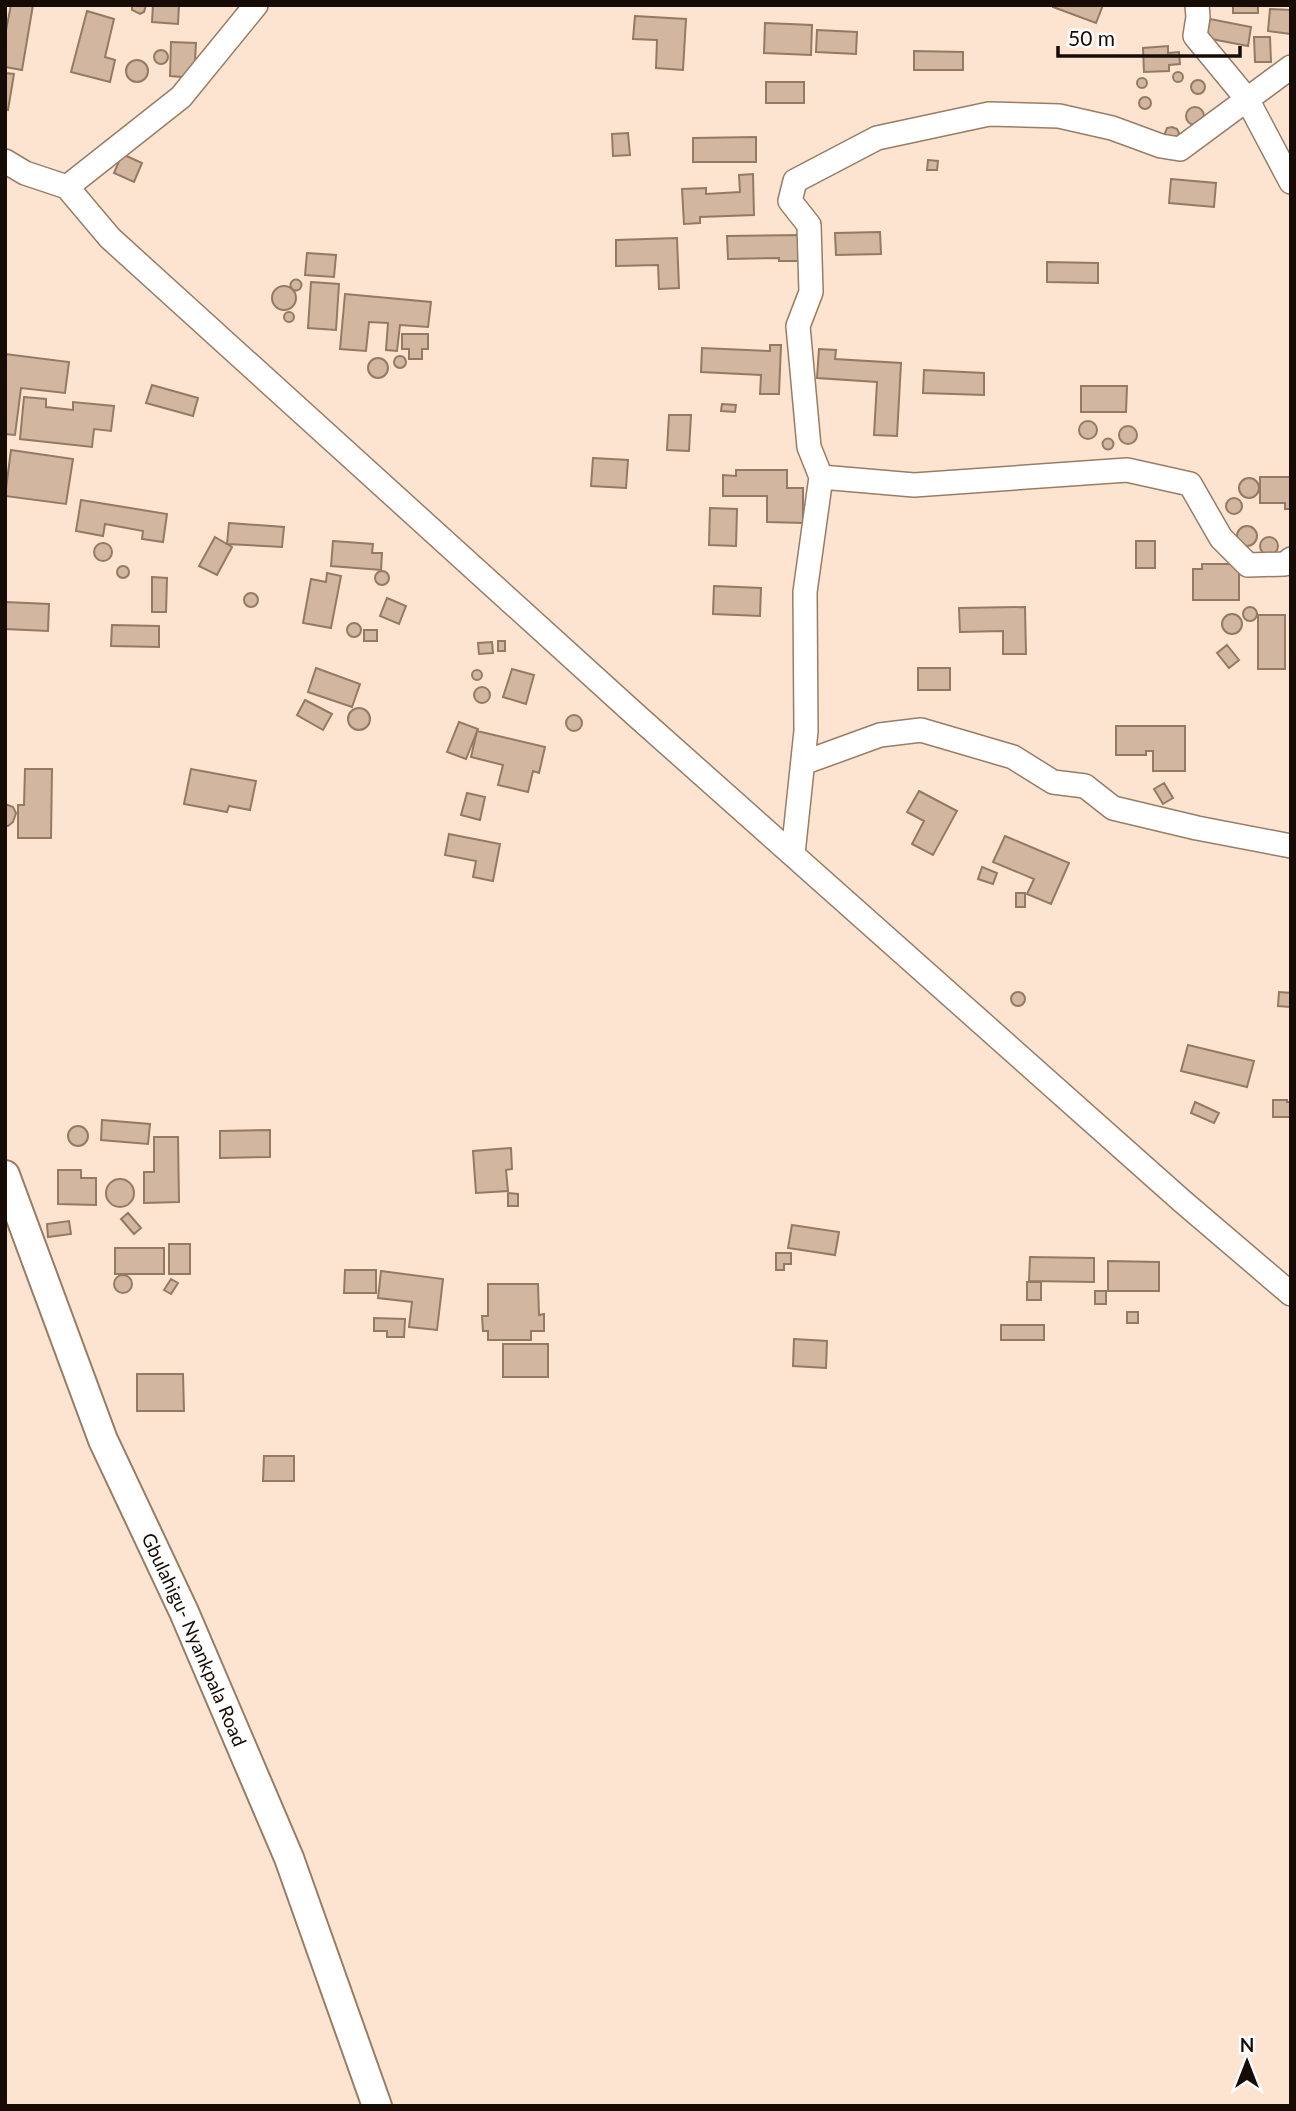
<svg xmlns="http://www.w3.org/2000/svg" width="1296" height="2111" font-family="Lato,sans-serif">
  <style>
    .building { fill: #d3b69f; stroke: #947a63; stroke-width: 2 }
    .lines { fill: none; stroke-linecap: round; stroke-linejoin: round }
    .minor-casing { stroke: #987d66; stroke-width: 26 }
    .tertiary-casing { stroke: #987d66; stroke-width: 32 }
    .minor { stroke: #fff; stroke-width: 23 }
    .tertiary { stroke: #fff; stroke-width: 28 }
    .labels { text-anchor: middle; stroke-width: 5; stroke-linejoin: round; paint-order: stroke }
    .street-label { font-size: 19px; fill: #160c05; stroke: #fff }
  </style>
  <rect width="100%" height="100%" fill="#fce4d1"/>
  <!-- building -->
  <path class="building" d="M11 5H33L22 70 5 67V35Z
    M146 5 144 12 140 14 132 10V5Z
    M153 5H179L178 24 152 22Z
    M1053 5H1103L1096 23 1053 7Z
    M1233 5H1258V13H1233Z
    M1270 9 1291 10V34L1268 31Z
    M87 11 114 19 105 57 115 60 110 82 71 72Z
    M635 16 686 19 683 70 656 68 657 40 633 39Z
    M1210 19 1251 27 1248 46 1206 38Z
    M765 23 812 25 811 55 764 53Z
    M817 30 857 32 856 54 816 52Z
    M1254 37H1270L1271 62H1255Z
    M171 42 196 43 194 78 170 76Z
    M1168 46V53L1179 52 1180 64 1169 65V71L1144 72 1143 48Z
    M154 57a7 7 0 1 1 14 0a7 7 0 1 1-14 0Z
    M914 51 963 52V70H914Z
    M126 71a11 11 0 1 1 22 0a11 11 0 1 1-22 0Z
    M1173 77a5 5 0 1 1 10 0a5 5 0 1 1-10 0Z
    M5 73 14 74 8 110 5 109Z
    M1137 83a5 5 0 1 1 10 0a5 5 0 1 1-10 0Z
    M1191 87a7 7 0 1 1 14 0a7 7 0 1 1-14 0Z
    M766 82H804V103H766Z
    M1139 103a6 6 0 1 1 12 0a6 6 0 1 1-12 0Z
    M1186 116a9 9 0 1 1 18 0a9 9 0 1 1-18 0Z
    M1172 127 1177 129 1179 133 1178 137 1164 136 1167 128Z
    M628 133 630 155 613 156 612 134Z
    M756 137V162H693V138Z
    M122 154 142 163 134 182 114 173Z
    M928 160 938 161 937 170H927Z
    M753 174 754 215 700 217V223L684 224 682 189 706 188V194L740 192 739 175Z
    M1171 179 1216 183 1214 207 1169 203Z
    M880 232 881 254 836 255 835 233Z
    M800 235V261H779V258L728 259 727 236Z
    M677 238 679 288 659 289 658 265 616 266V240Z
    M307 253 336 255 334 277 305 275Z
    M1047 262 1098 263V283L1047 282Z
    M290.5 285a5.5 5.5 0 1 1 11 0a5.5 5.5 0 1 1-11 0Z
    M311 282 339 284 336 330 308 328Z
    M272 298a12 12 0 1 1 24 0a12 12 0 1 1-24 0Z
    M345 294 431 302 428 327 400 325 397 351 386 350 388 323 369 322 366 351 340 349Z
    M284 317a5 5 0 1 1 10 0a5 5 0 1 1-10 0Z
    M402 334H428V349H422V359H409V349H402Z
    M770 345H781L779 394H760L761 375 701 372 702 348 770 351Z
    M819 349 836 350 835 359 901 363 897 436 874 435 877 382 817 378Z
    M5 354 69 362 65 393 21 388 15 435 5 434Z
    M394 362a6 6 0 1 1 12 0a6 6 0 1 1-12 0Z
    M368 368a10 10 0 1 1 20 0a10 10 0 1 1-20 0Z
    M924 370 984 373V395L923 393Z
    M152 385 198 398 193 416 146 403Z
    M1081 386H1127L1126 412H1081Z
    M24 397 46 399V407L73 410V402L114 406 111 431 94 429 92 447 20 439Z
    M722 404 736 405 735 412 721 411Z
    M669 415H691L689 451 667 450Z
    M1079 430a9 9 0 1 1 18 0a9 9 0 1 1-18 0Z
    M1119 435a9 9 0 1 1 18 0a9 9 0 1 1-18 0Z
    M1102.5 444a5.5 5.5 0 1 1 11 0a5.5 5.5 0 1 1-11 0Z
    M11 450 73 459 66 504 5 496Z
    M593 458 628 460 626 488 591 486Z
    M736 470H787V488H803V523L767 522V496H723V475L736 476Z
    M1260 477H1291V509H1285V503H1260Z
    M1239 488a10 10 0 1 1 20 0a10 10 0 1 1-20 0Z
    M1226 506a8 8 0 1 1 16 0a8 8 0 1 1-16 0Z
    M81 500 167 514 163 542 142 539 143 531 105 524 103 536 76 531Z
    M710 508 737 509 736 546 709 545Z
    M229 523 284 527 282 547 227 544Z
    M1237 536a10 10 0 1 1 20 0a10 10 0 1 1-20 0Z
    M1260 546a9 9 0 1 1 18 0a9 9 0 1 1-18 0Z
    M215 537 232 547 217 575 199 566Z
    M333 541 373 544 372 553H382L381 570 331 566Z
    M1136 541H1155V568H1136Z
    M94 552a9 9 0 1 1 18 0a9 9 0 1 1-18 0Z
    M1202 564H1239V600H1193V569H1202Z
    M117 572a6 6 0 1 1 12 0a6 6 0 1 1-12 0Z
    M375 578a7 7 0 1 1 14 0a7 7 0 1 1-14 0Z
    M327 573 341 576 331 628 303 623 311 579 326 582Z
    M152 577 167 578 166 612H152Z
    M714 586 761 588 760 616 713 614Z
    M244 600a7 7 0 1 1 14 0a7 7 0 1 1-14 0Z
    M387 598 406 606 399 624 380 616Z
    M5 602 49 604 48 631 5 629Z
    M1025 607 1026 654H1003V631L960 632 959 608Z
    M1243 614a7 7 0 1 1 14 0a7 7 0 1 1-14 0Z
    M1222 624a10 10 0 1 1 20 0a10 10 0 1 1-20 0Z
    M1258 615H1285V669H1258Z
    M347 630a7 7 0 1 1 14 0a7 7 0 1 1-14 0Z
    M112 625 159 626V647L111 646Z
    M364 630H377V641H364Z
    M498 641H505V651H498Z
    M492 642 493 653 479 654 478 643Z
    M1227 645 1239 660 1229 668 1217 653Z
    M316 668 360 684 352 707 308 692Z
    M918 668H950V690H918Z
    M512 669 534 675 526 704 503 697Z
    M472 675a5 5 0 1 1 10 0a5 5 0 1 1-10 0Z
    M474 695a8 8 0 1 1 16 0a8 8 0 1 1-16 0Z
    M305 700 332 714 323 730 297 715Z
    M348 719a11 11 0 1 1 22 0a11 11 0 1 1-22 0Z
    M566 723a8 8 0 1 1 16 0a8 8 0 1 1-16 0Z
    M459 722 478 729 466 759 447 752Z
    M1116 726H1185V771H1153V751H1146V755H1116Z
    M477 731 545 747 539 773 533 771 528 792 498 785 503 765 471 757Z
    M25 769H52L51 838H18V805H24Z
    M191 769 256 781 250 810 229 806 227 812 184 804Z
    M1164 783 1173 798 1163 804 1154 789Z
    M919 791 957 811 933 855 912 844 924 821 907 812Z
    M467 793 485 797 480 820 461 815Z
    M5 804 13 807 16 813 13 822 8 826H5Z
    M449 834 500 844 493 881 473 877 476 861 445 855Z
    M1005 836 1069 863 1051 904 1027 894 1034 879 993 862Z
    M982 867 997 873 993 884 978 879Z
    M1016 893H1025V907H1016Z
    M1279 992 1291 993 1290 1007 1278 1006Z
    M1011 999a7 7 0 1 1 14 0a7 7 0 1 1-14 0Z
    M1188 1045 1254 1061 1247 1087 1181 1071Z
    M1273 1100H1287V1102H1291V1117H1273Z
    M1195 1102 1219 1113 1214 1123 1191 1113Z
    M102 1120 150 1124 148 1144 101 1140Z
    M68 1136a10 10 0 1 1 20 0a10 10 0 1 1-20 0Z
    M270 1130V1157L220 1158V1131Z
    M154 1137H178L179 1202 144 1203V1172H154Z
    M511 1148 512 1169 506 1170 508 1191 476 1193 473 1151Z
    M58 1170H81V1178H96V1205L58 1204Z
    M106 1193a14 14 0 1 1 28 0a14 14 0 1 1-28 0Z
    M508 1193 518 1194V1206H508Z
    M128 1213 141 1228 134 1234 121 1219Z
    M69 1221 71 1234 48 1237 47 1224Z
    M792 1225 839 1232 835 1255 788 1248Z
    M169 1244H190V1274H169Z
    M115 1248H164V1274H115Z
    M776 1253H791V1264H784V1270H776Z
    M1030 1257 1094 1258V1282L1029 1281Z
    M1108 1261 1159 1262V1291H1108Z
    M345 1270H376V1293H344Z
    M381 1271 443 1279 437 1330 409 1327 412 1302 378 1298Z
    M114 1284a9 9 0 1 1 18 0a9 9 0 1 1-18 0Z
    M171 1279 178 1283 171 1294 164 1290Z
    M1027 1282H1041V1300H1027Z
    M488 1284H538L539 1315 544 1314V1331H531V1340H488V1331H483L482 1316H488Z
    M1095 1291H1106V1304H1095Z
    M1127 1312H1138V1323H1127Z
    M374 1318 405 1319 404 1337H387V1331H374Z
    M1001 1325H1044V1340H1001Z
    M794 1339 827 1341 826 1368 793 1366Z
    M503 1344H548V1377H503Z
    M137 1374H183L184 1411H137Z
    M264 1456H294V1481H263Z"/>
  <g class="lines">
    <defs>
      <path id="minor" d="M1197 5 1198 17 1195 36 1247 99 1291 182
        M1291 67 1180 149 1161 146 1112 128 1059 116 989 114 877 138 795 181 790 201 809 225 811 292 798 326 809 447 821 477 914 485 1127 470 1190 484 1221 538 1248 565 1285 564 1291 559
        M5 161 25 173 67 187 110 238 638 717 1182 1201 1291 1294
        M67 187 181 97 256 5
        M803 763 880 735 921 730 1013 757 1053 782 1085 786 1113 808 1197 828 1291 846
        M793 854 806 731 805 592 821 477"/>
      <g id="tertiary">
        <path id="s1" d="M5 1175 103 1440 184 1612 289 1858 377 2106"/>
      </g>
    </defs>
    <!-- minor casing -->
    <use href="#minor" class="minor-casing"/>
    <!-- tertiary casing -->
    <use href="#tertiary" class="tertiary-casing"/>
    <!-- minor -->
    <use href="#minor" class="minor"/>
    <!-- tertiary -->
    <use href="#tertiary" class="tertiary"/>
  </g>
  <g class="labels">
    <!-- street labels -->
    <g class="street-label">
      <text dy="7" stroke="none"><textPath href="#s1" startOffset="502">Gbulahigu- Nyankpala Road</textPath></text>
    </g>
  </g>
  <!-- border -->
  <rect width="1296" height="2111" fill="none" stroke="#160c05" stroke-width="14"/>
  <!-- north arrow -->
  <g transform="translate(1247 2062)" stroke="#ffffff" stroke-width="5" paint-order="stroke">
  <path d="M0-5L12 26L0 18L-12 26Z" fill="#160c05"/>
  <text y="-10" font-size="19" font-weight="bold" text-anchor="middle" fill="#160c05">N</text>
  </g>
  <!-- scale -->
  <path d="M1058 46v10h182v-10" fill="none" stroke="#160c05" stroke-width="3.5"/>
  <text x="1068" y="46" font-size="21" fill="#160c05" stroke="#ffffff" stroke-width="5" paint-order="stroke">50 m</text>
</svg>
